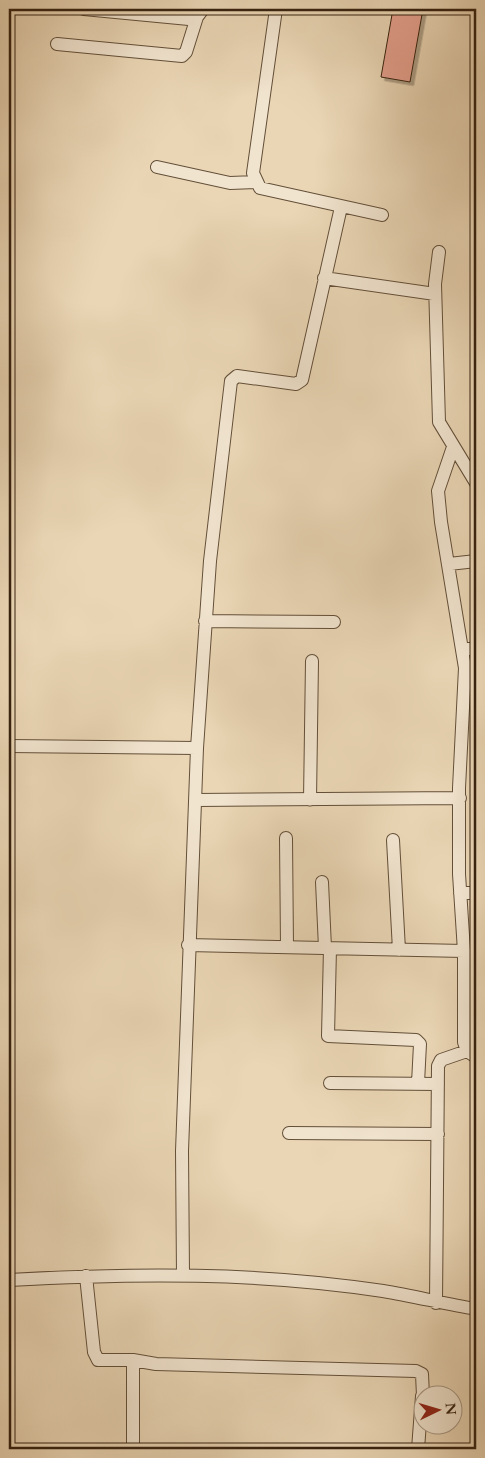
<svg xmlns="http://www.w3.org/2000/svg" width="485" height="1458" font-family="Cardo,serif">
  <style>
    .building { fill: #e5a08e; stroke: #362210; filter: url(#shadow) }
    .lines { fill: none; stroke-linecap: round; stroke-linejoin: round }
    .minor-casing { stroke: #634f39; stroke-width: 14 }
    .minor { stroke: #f1e4cf; stroke-width: 12 }
  </style>
  <defs>
    <filter id="shadow"><feDropShadow dx="3.5" dy="3.5" stdDeviation="0" flood-color="#0004"/></filter>
  </defs>
  <rect width="100%" height="100%" fill="#ead6b5"/>
  <filter id="stains"><feTurbulence type="fractalNoise" baseFrequency=".004" numOctaves="4"/><feColorMatrix values="0 0 0 0 .2 0 0 0 0 .09 0 0 0 0 .02 0 0 0 .5 -.17"/></filter>
  <radialGradient id="worn" r=".72"><stop offset=".6" stop-color="#630" stop-opacity="0"/><stop offset="1" stop-color="#630" stop-opacity=".3"/></radialGradient>
  <!-- building -->
  <path class="building" d="M393 9H423L410 82 381 77Z"/>
  <g class="lines">
    <defs>
      <path id="minor" d="M84 9 189 19 197 17 203 9
        M276 9 253 173 260 188 382 215
        M57 44 182 56 186 52 197 17
        M157 167 230 183 256 182
        M439 252 435 284 439 422 476 483
        M324 278 435 294
        M453 447 438 491 441 522 465 668 459 788V874L464 951V1042L467 1051 476 1057
        M449 564 476 561
        M205 621 334 622
        M463 649H476
        M9 746 197 748
        M196 800 460 798
        M310 800 312 661
        M286 838 287 947
        M393 840 399 950
        M322 882 325 948
        M460 893H476
        M188 945 464 951
        M330 948 328 1036 416 1040 420 1044 418 1083
        M330 1083 438 1084
        M289 1133 438 1134
        M183 1274 182 1151 197 748 210 561 231 381 237 376 296 384 302 380 341 207
        M86 1276 94 1352 98 1360H133L156 1364 416 1371 422 1374 423 1396
        M9 1280C134 1273 259 1272 383 1291 414 1296 445 1304 476 1309
        M436 1303 438 1066 441 1060 467 1051
        M133 1360V1449
        M418 1449 422 1396"/>
    </defs>
    <!-- minor casing -->
    <use href="#minor" class="minor-casing"/>
    <!-- minor -->
    <use href="#minor" class="minor"/>
  </g>
  <!-- margin -->
  <rect width="485" height="1458" fill="none" stroke="#ead6b5" stroke-width="30"/>
  <rect x="10" y="10" width="465" height="1438" fill="none" stroke="#362210" stroke-width="2.5"/>
  <rect x="15" y="15" width="455" height="1428" fill="none" stroke="#362210"/>
  <!-- north arrow -->
  <g transform="translate(438 1410) rotate(85)"><circle r="24" fill="#f1e4cf" stroke="#a69683"/>
  <path d="M0-4L9 19L0 12L-9 19Z" fill="#8f2418"/>
  <text y="-8" font-size="14" font-weight="bold" text-anchor="middle" fill="#362210">N</text>
  </g>
  <rect width="100%" height="100%" filter="url(#stains)"/>
  <rect width="100%" height="100%" fill="url(#worn)"/>
</svg>
